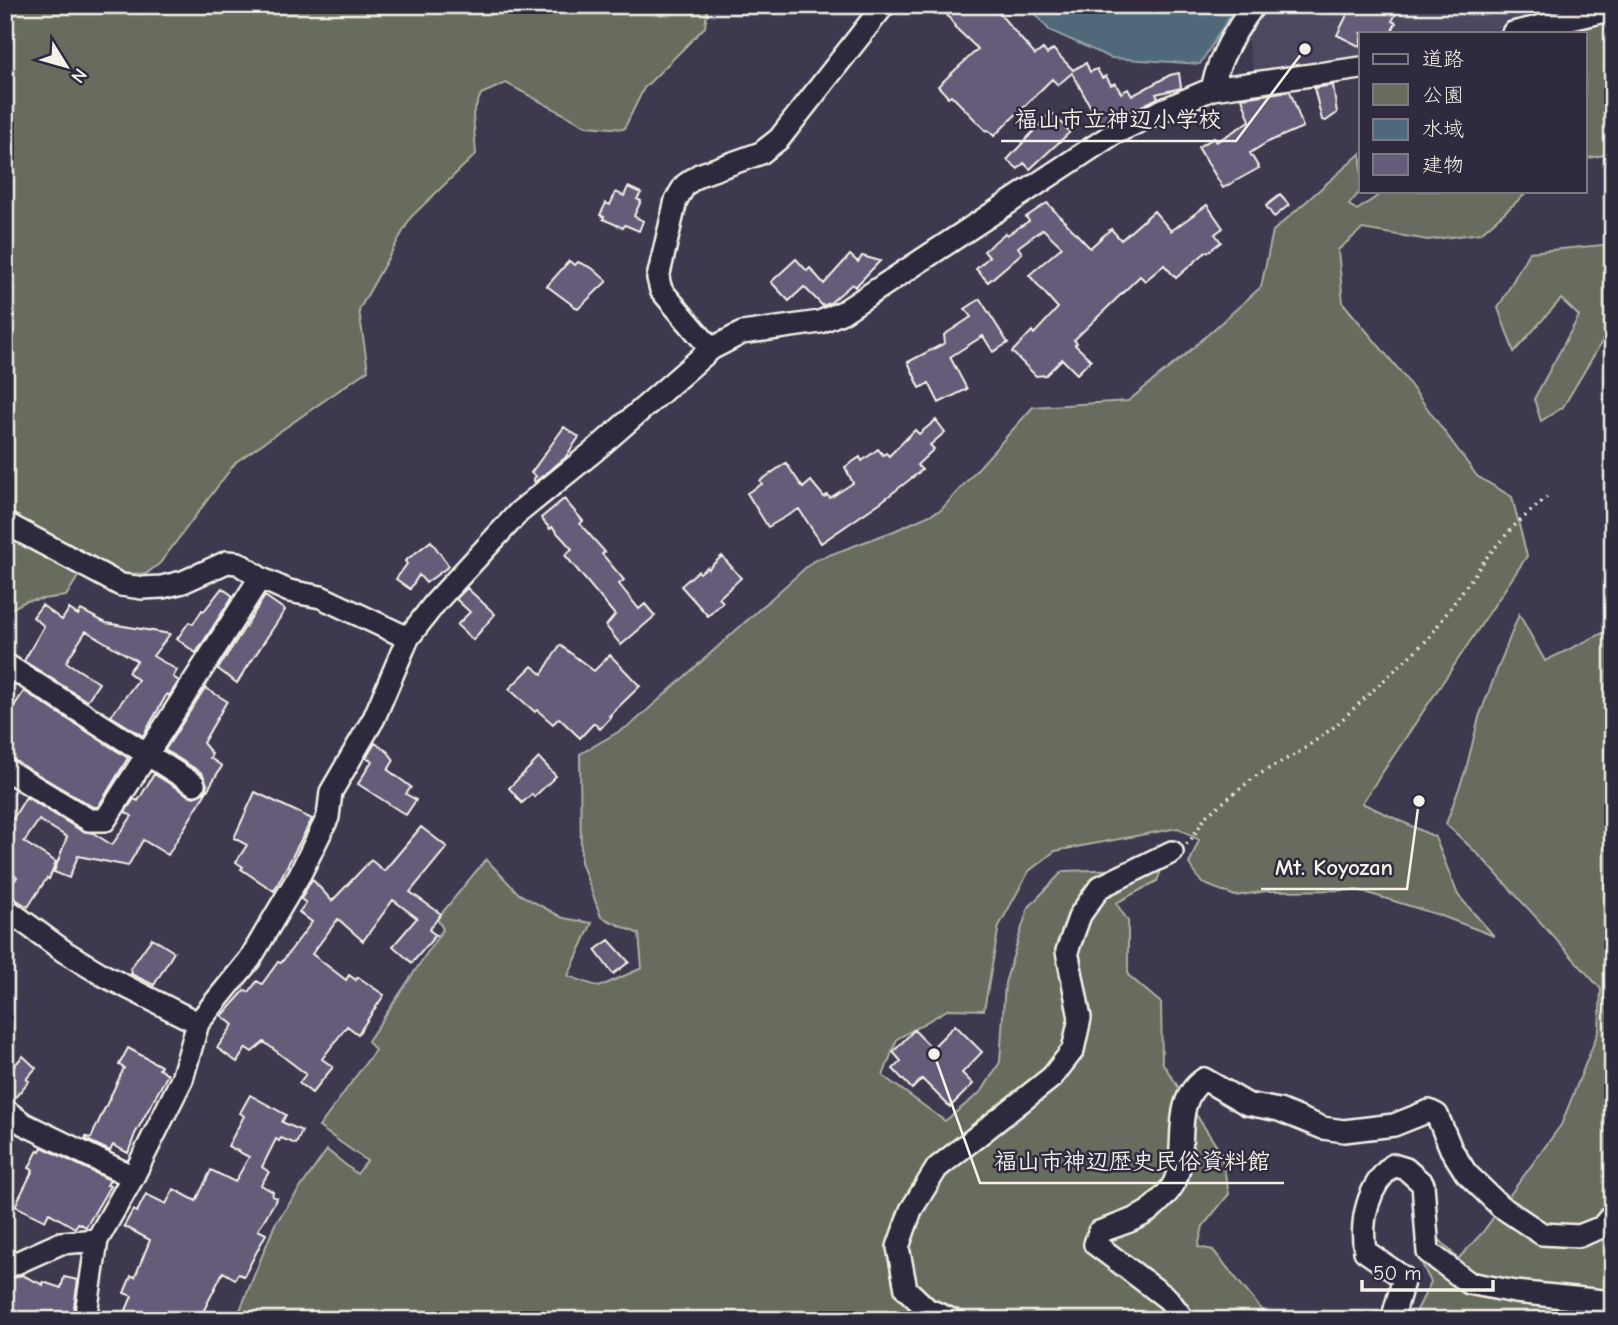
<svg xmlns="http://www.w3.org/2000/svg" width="1618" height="1325" font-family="'Comic Neue','Klee One',sans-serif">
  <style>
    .built { fill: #4d475f }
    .green { fill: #676c5f; stroke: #aeaea4; stroke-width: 2 }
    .water { fill: #50697a; stroke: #929fa6; stroke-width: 2 }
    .building { fill: #655c79; stroke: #f4f1e8; stroke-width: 2 }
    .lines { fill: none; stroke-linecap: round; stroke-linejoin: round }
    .minor-casing { stroke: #f4f1e8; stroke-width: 26 }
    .path { stroke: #f4f1e8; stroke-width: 3.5; stroke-dasharray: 2 5; stroke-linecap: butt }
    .minor { stroke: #2f2a3d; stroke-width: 21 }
    .leader { fill: none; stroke: #f4f1e8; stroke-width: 2.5 }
    .callout-dot { fill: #f4f1e8; stroke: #2f2a3d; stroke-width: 2.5 }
    .callout-label { font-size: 23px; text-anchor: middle; font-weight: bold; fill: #f4f1e8; stroke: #2f2a3d; stroke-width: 5; stroke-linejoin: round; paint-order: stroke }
  </style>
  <rect width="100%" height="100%" fill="#3f394f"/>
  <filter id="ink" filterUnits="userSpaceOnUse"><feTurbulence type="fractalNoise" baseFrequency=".0143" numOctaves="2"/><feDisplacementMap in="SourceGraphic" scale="14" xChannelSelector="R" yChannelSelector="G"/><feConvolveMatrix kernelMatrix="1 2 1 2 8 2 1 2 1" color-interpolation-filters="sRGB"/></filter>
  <g filter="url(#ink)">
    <!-- built -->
    <path class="built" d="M1271 5H1610L1493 33H1361V61L1254 74 1247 37Z"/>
    <!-- green -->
    <path class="green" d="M5 5H708L705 27 644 88 624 129 586 126 506 83 481 94 473 114 476 154 411 217 359 310 368 370 236 462 160 563 146 574 117 573 5 517Z
      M1603 17 1613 25V153L1585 159V33H1541Z
      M1361 153V190L1349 205 1357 210 1385 191H1529L1481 233 1428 240 1362 229 1338 250 1343 303 1400 371 1477 476 1512 497 1527 556 1362 803 1435 837 1458 895 1494 936 1439 915 1358 890 1267 891 1235 896 1202 883 1189 864 1199 840 1178 828 1055 851 1029 871 999 926 984 1010 949 1009 897 1039 883 1076 945 1121 982 1091 1000 1062 1005 983 1028 908 1063 871 1162 868 1157 881 1116 903 1128 921V975L1161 1003 1162 1062 1221 1153 1229 1194 1203 1226 1198 1247 1213 1250 1270 1320H236L275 1224 327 1150 357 1174 367 1161 319 1127 375 1050 368 1041 443 929 437 919 486 859 519 894 563 918 592 923 568 976 599 987 642 968 639 934 601 917 581 862 580 754 632 724 813 561 894 531 941 510 1033 407 1128 401 1185 355 1261 287 1273 231Z
      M1613 244V331L1609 330 1563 407 1541 421 1534 399 1579 316 1561 299 1514 352 1498 308 1529 252Z
      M5 528 82 570 66 596 26 601 5 612Z
      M1519 614 1545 661 1613 628V1320H1412L1431 1282 1419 1258 1415 1214 1458 1259 1482 1233 1561 1125 1599 1030 1601 989 1483 859 1446 824 1466 769 1479 717Z"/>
    <!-- water -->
    <path class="water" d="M1028 5H1237L1200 64 1111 58 1049 30Z"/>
    <!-- building -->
    <path class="building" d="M940 5H992L1035 55 1043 49 1047 54 1053 49 1073 70 1086 63 1090 72 1097 69 1102 78 1106 76 1111 85 1115 83 1121 93 1128 89 1132 96 1170 75 1179 73 1181 88 1156 94 1158 98 1101 126 1072 73 1058 85 1052 79 994 136 988 130 986 131 951 95 948 97 938 86 978 49 958 30Z
      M1352 5H1401L1392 21 1396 23 1391 33H1361V47L1337 35Z
      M1333 85 1337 113 1326 121 1322 120 1314 88Z
      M1290 91 1303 127 1268 142 1250 153 1259 168 1223 188 1198 147 1214 138 1216 142 1250 121 1242 98Z
      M1051 112 1070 132 1030 169 1024 163 1018 169 1007 160Z
      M628 187 641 193 637 199 641 201 634 216 643 221 639 231 625 225 623 228 603 219 604 217 600 215 606 203 610 205 616 192 624 196Z
      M1280 195 1289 205 1274 217 1266 206Z
      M1047 203 1090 248 1111 229 1121 240 1154 211 1171 231 1207 205 1223 228 1215 234 1221 242 1208 252 1207 251 1176 278 1164 265 1145 281 1140 276 1074 340 1077 343 1075 345 1091 360 1077 374 1062 359 1046 375 1036 376 1012 352 1032 331 1034 334 1058 308 1029 275 1062 247 1043 229 1018 247 1022 253 988 282 976 269 989 257 984 251 1005 233 1007 235 1029 221 1026 217Z
      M850 255 858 262 862 256 880 261 855 287 852 284 830 303 823 306 804 287 789 301 771 282 796 259 807 271 810 268 824 284Z
      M569 261 575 265 578 262 592 268 607 281 578 309 547 286Z
      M980 299 1008 343 993 352 983 336 950 357 967 389 939 403 929 383 920 388 908 362 945 343 944 335 971 317 965 309Z
      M936 420 945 432 930 445 934 449 917 465 922 470 881 502 821 543 799 509 768 527 747 493 762 484 760 481 786 463 803 488 811 481 824 497 827 495 830 498 853 483 845 467 860 457 862 461 878 449 883 455 886 453 889 456 915 430 919 434Z
      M564 427 579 437 565 458 535 482 533 480 536 476 531 473Z
      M564 499 583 521 580 524 605 552 602 554 624 580 619 584 639 609 645 604 655 616 621 645 606 626 615 615 565 555 572 549 552 527 550 529 541 518Z
      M431 541 449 566 426 583 419 575 410 589 396 579 407 564 405 561Z
      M722 556 741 578 719 598 723 602 708 616 681 586 698 571 700 573 707 567 708 569Z
      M222 588 233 596 196 653 177 639 189 622 193 624 202 610 204 611Z
      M467 588 495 614 473 640 457 625 470 612 456 599Z
      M265 596 285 610 237 683 218 669Z
      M42 605 62 620 69 609 78 615 81 610 106 623 170 634 153 656 177 670 173 677 179 681 169 696 167 694 143 736 111 716 138 680 128 672 137 661 86 631 66 662 99 683 87 701 24 661 44 626 33 617Z
      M560 645 594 671 610 655 640 686 609 716 611 717 600 729 594 723 580 738 559 718 553 724 537 710 535 712 509 689 532 666 542 674Z
      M205 688 227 701 203 743 212 754 210 758 222 766 168 855 143 840 128 866 78 856 69 878 54 872 67 837 39 820 24 842 56 862 49 879 47 878 28 907 6 893 17 877 5 870V819L11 822 26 797 82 831 93 833 112 845 132 816 125 812 134 799 138 801 154 774 188 795 194 797 205 792 207 784 202 773 165 750Z
      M24 691 128 758 98 807H93L7 756 14 745 5 739V700L14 706Z
      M375 743 388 752 394 760 388 770 411 787 406 794 416 800 406 815 358 784 372 761 366 758Z
      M539 758 556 776 534 797 532 794 522 803 509 788Z
      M255 792 312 819 274 891 241 869 243 867 236 862 247 845 234 838Z
      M421 827 447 847 410 892 441 914 429 930 436 935 412 963 393 946 417 918 393 900 363 941 338 919 312 954 346 980 349 975 356 980 358 977 384 995 358 1034 347 1026 322 1059 333 1067 312 1093 299 1083 306 1074 264 1042 252 1052 246 1048 237 1062 217 1048 233 1025 222 1016 245 990 249 992 257 981 262 984 278 962 281 963 312 922 299 912 306 903 301 899 312 879 332 901 371 860 384 871Z
      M152 938 174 952 154 985 131 974 132 971 130 969Z
      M609 940 629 962 613 974 595 950Z
      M955 1025 982 1052 962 1073 973 1084 950 1107 922 1079 912 1089 893 1069 901 1061 893 1052 914 1030 932 1048Z
      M128 1048 161 1066 159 1069 168 1074 135 1134 128 1153 113 1145 110 1151 85 1139 86 1137 91 1138 103 1112 124 1068 119 1065Z
      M23 1056 36 1068 26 1079 29 1081 13 1100 5 1097V1061L13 1067Z
      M250 1095 286 1115 282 1122 302 1131 296 1144 281 1138 279 1141 276 1139 262 1167 269 1172 261 1185 273 1192 272 1196 277 1198 258 1230 266 1234 244 1276 238 1274 235 1279 223 1272 199 1320H122L132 1296 124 1293 131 1276 135 1277 150 1240 124 1226 133 1210 137 1212 146 1194 166 1204 174 1189 196 1201 211 1170 235 1182 249 1157 228 1146 244 1116 240 1113Z
      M42 1147 110 1180 107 1185 110 1186 86 1227 78 1223 75 1228 49 1213 45 1221 15 1206 33 1170 29 1168 38 1150 40 1151Z
      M22 1275 43 1285V1282L61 1288 64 1277 78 1280 72 1320H5V1281Z"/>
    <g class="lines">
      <defs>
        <path id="minor" d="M1513 33 1613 9
          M1212 89C1219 57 1235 31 1254 5
          M711 349 661 290 658 278 676 200 685 185 699 175 761 153 779 139 884 5
          M5 523 121 585 142 588 162 587 183 582 227 562 238 563 260 578 289 591 321 597 408 638
          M5 664 194 784
          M5 769 89 820H105L260 578
          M5 908 65 952 103 975 198 1023
          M5 1110 24 1124 133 1177
          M5 1268 61 1243 97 1240 133 1177 182 1079 198 1023 250 959 300 874 328 817 331 792 374 718 408 638 435 603 519 512 593 452 711 349 742 333 820 322 843 312 1113 134 1163 110 1212 89 1361 68
          M85 1320 97 1240
          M952 1320 927 1309 906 1289 898 1247 911 1210 937 1168 1052 1077 1073 1050 1080 1018 1067 951 1080 915 1100 887 1172 852
          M1184 1320 1168 1299 1095 1244 1099 1232C1115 1226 1137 1220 1150 1210 1158 1203 1171 1191 1175 1181 1189 1148 1170 1102 1204 1079L1247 1104 1279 1110 1323 1128 1344 1131 1394 1125 1429 1111 1437 1115 1451 1149 1466 1173 1500 1206 1542 1234 1579 1236 1602 1227 1613 1214
          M1392 1320 1404 1278 1365 1251C1360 1220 1368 1186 1393 1165L1406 1169 1423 1184 1428 1252 1469 1283 1515 1292 1613 1302"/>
      </defs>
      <!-- minor casing -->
      <use href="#minor" class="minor-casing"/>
      <!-- path -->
      <path class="path" d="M1186 844 1190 841 1207 815 1256 776 1301 751 1334 727 1429 638 1486 558 1514 526 1547 497"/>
      <!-- minor -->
      <use href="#minor" class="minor"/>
    </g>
  </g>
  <!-- callouts -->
  <path class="leader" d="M1305 49L1236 141H1001M1419 801L1407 889H1261M934 1054L980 1183H1284"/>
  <g class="callout-dot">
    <circle cx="1305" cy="49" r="7"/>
    <circle cx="1419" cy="801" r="7"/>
    <circle cx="934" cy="1054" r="7"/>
  </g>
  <g class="callout-label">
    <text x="1118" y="127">福山市立神辺小学校</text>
    <text x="1334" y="875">Mt. Koyozan</text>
    <text x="1132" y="1169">福山市神辺歴史民俗資料館</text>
  </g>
  <!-- margin -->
  <rect width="1618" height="1325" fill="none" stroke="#2f2a3d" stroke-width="28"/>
  <rect x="14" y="14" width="1590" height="1297" fill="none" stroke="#f4f1e8" stroke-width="2.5" filter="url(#ink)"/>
  <!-- legend -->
  <rect x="1359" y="32" width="228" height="161" fill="#2f2a3d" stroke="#7e7a81" stroke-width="2"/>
  <rect x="1373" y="54" width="35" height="10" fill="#2f2a3d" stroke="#7e7a81" stroke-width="2"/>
  <text x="1422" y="66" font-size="21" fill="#f4f1e8">道路</text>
  <rect x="1373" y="84" width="35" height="21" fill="#676c5f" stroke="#7e7a81" stroke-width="2"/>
  <text x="1422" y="102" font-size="21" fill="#f4f1e8">公園</text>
  <rect x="1373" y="119" width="35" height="21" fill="#50697a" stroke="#7e7a81" stroke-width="2"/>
  <text x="1422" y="136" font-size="21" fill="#f4f1e8">水域</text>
  <rect x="1373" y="154" width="35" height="21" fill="#655c79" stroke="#7e7a81" stroke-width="2"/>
  <text x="1422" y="172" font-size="21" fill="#f4f1e8">建物</text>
  <!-- north arrow -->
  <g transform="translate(66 66) rotate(127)" stroke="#2f2a3d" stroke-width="5" paint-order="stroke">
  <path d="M0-5L12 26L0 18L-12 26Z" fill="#f4f1e8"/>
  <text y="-10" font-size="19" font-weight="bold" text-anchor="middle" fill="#f4f1e8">N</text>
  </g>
  <!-- scale -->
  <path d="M1362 1280v10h131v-10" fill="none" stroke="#f4f1e8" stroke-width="3.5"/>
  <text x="1373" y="1280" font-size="21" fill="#f4f1e8" stroke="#2f2a3d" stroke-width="5" paint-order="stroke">50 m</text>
</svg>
